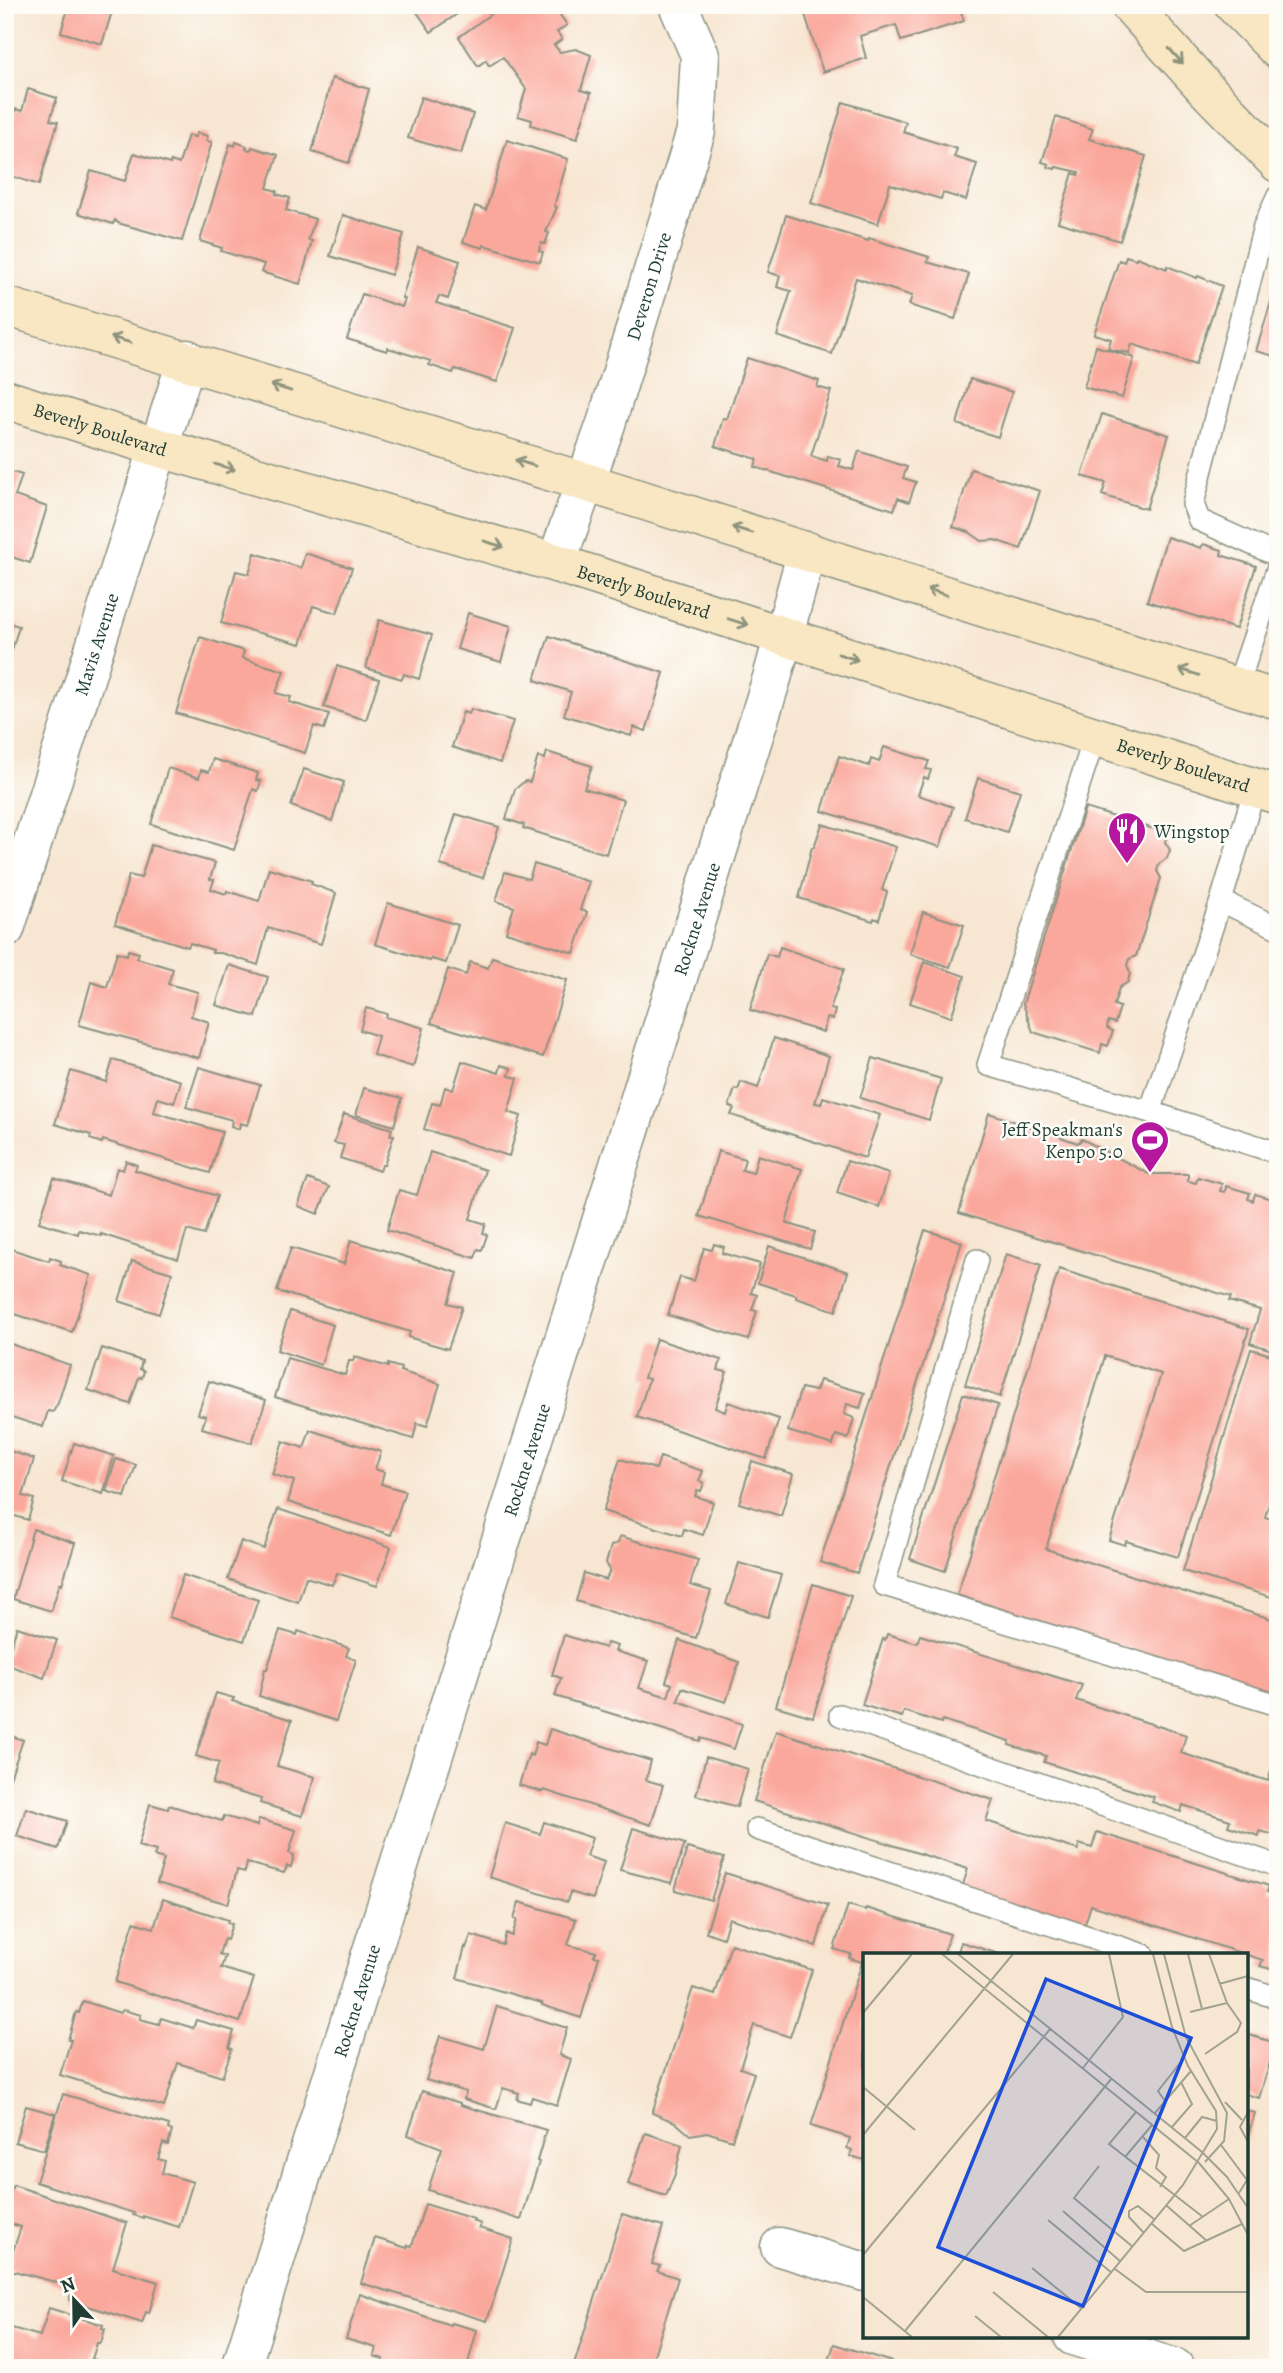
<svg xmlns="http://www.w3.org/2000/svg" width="1283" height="2373" font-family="Alegreya,serif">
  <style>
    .building { fill: #fba89c }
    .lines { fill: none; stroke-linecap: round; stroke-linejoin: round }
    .service-casing { stroke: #8b9282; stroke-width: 24 }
    .minor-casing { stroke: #8b9282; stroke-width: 41 }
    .secondary-casing { stroke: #8b9282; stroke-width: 41 }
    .service { stroke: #fff; stroke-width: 21 }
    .minor { stroke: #fff; stroke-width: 38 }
    .secondary { stroke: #f9e7c3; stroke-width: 38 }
    .oneway { stroke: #8c927c }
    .labels { text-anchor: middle; stroke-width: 5; stroke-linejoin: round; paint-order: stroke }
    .street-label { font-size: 19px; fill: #1f3d34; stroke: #fdfcf7 }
    .poi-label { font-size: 19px; fill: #1f3d34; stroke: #fdfcf7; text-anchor: start }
    .inset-road { fill: none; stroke: #a1a292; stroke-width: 2 }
    .view { fill: #1d4ed8; fill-opacity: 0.15; stroke: #1d4ed8; stroke-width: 3.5 }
    .inset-edge { fill: none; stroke: #1f3d34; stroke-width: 3.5 }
  </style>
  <rect width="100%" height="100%" fill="#fdfcf7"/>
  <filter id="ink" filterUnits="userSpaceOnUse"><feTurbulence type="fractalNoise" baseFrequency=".0143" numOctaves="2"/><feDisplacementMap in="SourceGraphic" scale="14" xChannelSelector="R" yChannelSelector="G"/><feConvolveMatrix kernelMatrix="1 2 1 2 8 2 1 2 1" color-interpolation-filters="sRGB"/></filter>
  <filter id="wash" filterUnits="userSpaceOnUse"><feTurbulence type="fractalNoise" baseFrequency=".00686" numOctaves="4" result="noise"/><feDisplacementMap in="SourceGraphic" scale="28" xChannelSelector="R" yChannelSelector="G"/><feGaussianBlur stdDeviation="1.57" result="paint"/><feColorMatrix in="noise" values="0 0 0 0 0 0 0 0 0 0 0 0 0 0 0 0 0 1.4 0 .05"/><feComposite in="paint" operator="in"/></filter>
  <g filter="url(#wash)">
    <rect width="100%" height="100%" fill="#f7e6d1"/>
    <g id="blocks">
      <!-- building -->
      <path class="building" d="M69 5H114L102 44 61 32Z
        M412 5H470L431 32Z
        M503 5H553L567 25 557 32 562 39 554 45 560 52 576 49 591 55 581 90 591 93 577 139 531 125 532 120 518 116 526 89 503 57 489 66 486 60 478 66 459 37Z
        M802 5H959L964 21 901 41 896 25 860 36 866 58 823 72Z
        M332 78 369 89 349 163 312 152Z
        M28 89 57 98 50 120 58 122 39 185 5 174V116L13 119 16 109 22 111Z
        M421 97 473 114 461 154 408 138Z
        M843 102 906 122 903 132 957 149 954 157 977 164 966 200 943 193 941 199 890 184 878 224 811 203Z
        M1056 117 1093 129 1089 139 1146 156 1120 241 1058 222 1073 173 1078 175 1079 172 1056 167 1055 169 1048 167 1049 164 1042 162Z
        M197 133 208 136 206 141 212 142 182 241 118 223 115 220 113 224 78 213 91 171 125 181 134 153 170 164 171 161 179 164 188 135 195 137Z
        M507 140 568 159 554 206 557 207 546 232 549 233 545 244 541 243 539 251 543 252 540 262 484 245 483 248 463 242 475 206 486 210Z
        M236 142 247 146 246 149 251 150 252 147 278 155 267 188 277 191 276 194 290 198 286 210 315 219 308 240 312 241 300 284 261 272 264 264 221 251 222 248 200 241 230 144 235 146Z
        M343 215 404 234 391 275 330 256Z
        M786 215 868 241 869 238 929 257 927 262 969 274 955 319 909 305 912 296 856 278 832 354 777 336 791 291 777 287 780 276 768 272Z
        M418 247 460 261 448 299 439 296 436 303 515 328 497 382 455 369 453 373 429 365 431 361 388 348 387 351 347 339 362 294 402 307 405 299 402 298Z
        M1126 256 1136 259 1137 257 1167 269V266L1197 278 1198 276 1222 286 1195 365 1132 344 1129 353 1108 349 1111 339 1094 334 1119 260 1124 262Z
        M1278 279V357L1256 351Z
        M1096 346 1134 358 1122 398 1084 387Z
        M747 358 819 381 817 387 831 391 811 456 827 461 828 456 841 460 839 466 853 470 859 451 907 467 903 478 916 482 909 502 898 498 894 510 755 467 757 459 715 446 723 418 727 419Z
        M970 379 1012 392 998 437 957 424Z
        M1102 414 1169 435 1146 509 1102 495 1106 483 1082 476Z
        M971 469 1040 491 1021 549 995 540 982 541 969 532 953 527Z
        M5 470 22 475 15 496 47 507 30 563 5 555Z
        M1167 537 1201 548 1203 544 1222 550 1221 555 1256 566 1236 629 1147 601Z
        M255 553 301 568 305 553 352 568 337 613 313 606 301 644 221 623 236 571 249 574Z
        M468 613 511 626 501 662 457 649Z
        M379 620 432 635 419 679 404 674 402 679 366 668Z
        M5 622 19 626 6 670 5 669Z
        M549 636 664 673 646 731 634 727 631 736 564 715 571 692 535 680Z
        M200 637 244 651 242 658 284 671 276 693 291 697 289 702 329 714 324 729 314 726 305 753 176 713Z
        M337 666 379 679 366 720 324 707Z
        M471 709 513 721 500 763 452 747 463 712 469 714Z
        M884 747 929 761 926 769 931 770 928 779 924 777 918 795 953 807 940 847 822 811 839 756 869 766 871 759 879 762Z
        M547 752 592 766 584 788 623 800 606 854 523 828 524 825 506 819 515 789 525 781 530 782 538 757 545 759Z
        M213 759 258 773 256 780 261 781 258 791 253 789 234 850 151 824 168 768 199 778 201 770 209 772Z
        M304 769 344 782 332 821 291 806Z
        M978 778 1020 791 1007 832 965 818Z
        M1085 808 1167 833 1165 842 1170 850 1167 858 1159 864 1157 871 1161 878 1136 956 1129 959 1127 965 1130 973 1128 982 1119 988 1114 1005 1120 1007 1115 1023 1108 1021 1107 1028 1113 1031 1108 1046 1102 1044 1100 1053 1033 1032 1023 1004Z
        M456 814 499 827 483 878 440 865Z
        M822 824 896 847 882 890 887 892 879 920 874 918 873 921 799 898 812 847H814Z
        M151 845 215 863 210 879 214 880 211 889 226 894 227 891 259 901 269 868 312 881 311 884 336 893 321 944 268 928 258 965 221 953H212L213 950 190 943 188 947 115 924 129 875 141 878Z
        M534 864 589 882 580 910 587 912 574 953 506 932 514 907 496 901 505 872 529 879Z
        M388 903 458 925 446 963 431 959 430 961 375 944Z
        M923 912 964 925 950 967 910 954Z
        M780 947 844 969 830 1009 835 1010 833 1019 827 1018 823 1032 750 1010 767 954 777 957Z
        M128 950 139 953 137 958 173 969 168 984 198 992 191 1016 209 1022 199 1058 79 1025 91 982 107 987 117 952 127 955Z
        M492 957 567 980 543 1057 431 1023 448 969 466 975 470 962 488 968Z
        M924 962 965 976 951 1017 910 1003Z
        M229 965 268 977 256 1017 216 1005Z
        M366 1008 387 1014 386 1017 424 1028 413 1067 373 1055 378 1036 360 1030Z
        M774 1038 829 1056 815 1103 821 1104 823 1097 880 1115 865 1158 731 1115 734 1108 729 1106 735 1089 738 1090 741 1082 758 1088Z
        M873 1058 941 1079 929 1120 860 1098Z
        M113 1060 181 1081 174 1103 158 1098 154 1112 222 1132 210 1173 103 1140 102 1143 90 1139 91 1135 55 1124 71 1071 106 1082Z
        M462 1061 499 1073 501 1065 511 1068 509 1076 518 1078 508 1112 521 1116 509 1156 424 1129 432 1103 440 1105 445 1087 453 1090Z
        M199 1067 260 1085 248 1125 240 1123 239 1129 231 1126 232 1120 186 1107Z
        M364 1088 402 1098 394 1126 356 1115Z
        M989 1113 1078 1143 1082 1139 1149 1174H1188V1181L1196 1183 1198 1177 1222 1184 1220 1191 1225 1192 1226 1186 1250 1193 1248 1199 1253 1201 1255 1194 1278 1201V1228L1271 1249 1278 1251V1352L1250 1343 1260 1310 1229 1301 1231 1297 959 1213Z
        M344 1114 392 1129 390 1135H394L384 1165H382L380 1171 340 1158 344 1145 334 1143Z
        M718 1151 745 1159 742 1170 753 1173 758 1155 802 1169 786 1223 815 1232 810 1249 699 1216Z
        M430 1152 485 1170 470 1219 486 1224 483 1233 487 1235 482 1250 478 1249 475 1258 387 1230 399 1190 417 1195Z
        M126 1161 137 1165 135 1170 217 1196 204 1235 187 1230 178 1259 101 1234V1236L79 1230 78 1234 39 1222 54 1178 109 1195 117 1168 123 1170Z
        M847 1161 889 1174 879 1207 837 1193Z
        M308 1179 329 1187 318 1214 298 1206Z
        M925 1230 962 1242 857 1573 820 1562Z
        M351 1240 458 1273 448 1303 462 1307 448 1349 408 1337 410 1332 277 1291 291 1248 344 1264Z
        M714 1244 724 1247 722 1253 760 1264 751 1293 757 1295 752 1310 757 1311 748 1340 668 1315 680 1277 694 1281 704 1248 712 1250Z
        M769 1246 848 1272 836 1311 796 1298V1295L758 1283Z
        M11 1249 49 1261 50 1257 61 1261 60 1265 91 1275 72 1332 5 1311V1267Z
        M1006 1254 1041 1265 1000 1397 965 1385Z
        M132 1261 172 1273 159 1314 119 1301Z
        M1059 1269 1249 1329 1178 1557 1126 1541 1125 1545 1109 1540 1161 1374 1105 1356 1046 1549 1278 1621V1695L957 1595Z
        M290 1311 333 1325 321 1365 277 1350Z
        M656 1339 721 1360 718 1370 727 1372 715 1408 725 1412 728 1402 779 1419 766 1459 637 1417 649 1379 644 1378Z
        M8 1343 70 1365 58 1403 53 1412 48 1411 43 1427 5 1415V1350Z
        M102 1348 142 1361 140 1369 144 1371 142 1378 139 1377 130 1404 88 1390Z
        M1251 1349 1278 1357V1474L1265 1517 1278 1521V1599L1183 1571Z
        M355 1357 388 1367V1364L401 1368 400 1371 440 1384 427 1426 417 1423 413 1439 275 1397 287 1358 345 1375 349 1361H353Z
        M820 1380 865 1393 860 1408 847 1404 844 1414 854 1418 848 1439 836 1435 833 1445 788 1431 801 1388 816 1391Z
        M209 1381 266 1400 252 1443 202 1428 206 1416 198 1414Z
        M963 1394 998 1405 945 1571 910 1559Z
        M310 1430 381 1452 375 1469 384 1472 381 1484 405 1491 391 1535 288 1502 294 1481 272 1474 283 1441 304 1448Z
        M74 1443 114 1456 103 1494 62 1481Z
        M7 1450 34 1459 23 1496 34 1499 28 1520 5 1513Z
        M660 1457 703 1471 699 1481 704 1483 701 1491 697 1490 695 1496 713 1502 703 1535 684 1529 682 1536 603 1511 620 1459 656 1469Z
        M116 1459 136 1465 125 1497 106 1491Z
        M752 1461 793 1474 781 1516 739 1503Z
        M278 1509 391 1547 377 1586 337 1573 332 1585 306 1577 298 1602 228 1579 241 1541 264 1549Z
        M33 1529 75 1543 62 1584 60 1583 51 1611 13 1599Z
        M620 1536 698 1560 690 1585 711 1591 696 1638 576 1601 584 1573 606 1580 610 1570 606 1563 611 1546 618 1543Z
        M739 1563 781 1575 768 1617 726 1604Z
        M183 1575 258 1600 244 1641 169 1617Z
        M813 1584 851 1596 813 1717 776 1706Z
        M17 1627 57 1640 44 1678 5 1664Z
        M280 1630 297 1635 298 1631 349 1648 346 1656 356 1660 336 1721 259 1696 265 1669H267Z
        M887 1634 917 1643 920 1635 1082 1685 1076 1700 1186 1735 1181 1753 1268 1781 1274 1762 1278 1763V1836L1260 1831 1259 1836 1228 1826 1230 1820 1183 1805 1181 1812 1152 1802 1154 1797 1044 1762 1046 1756 1009 1745 1010 1741 942 1720 941 1723 904 1711 902 1717 862 1705 883 1639 885 1640Z
        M564 1635 605 1648 607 1643 617 1646 615 1651 648 1661 639 1688 668 1697 672 1684 666 1682 679 1640 739 1662 726 1702 682 1688 678 1701 742 1724 734 1749 701 1738 700 1741 555 1696 561 1678 552 1675Z
        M216 1693 234 1698 232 1701 292 1720 277 1766 315 1777 302 1816 260 1803 261 1799 212 1784 219 1763 196 1756Z
        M550 1729 651 1761 646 1780 663 1785 651 1825 544 1790 543 1792 519 1785 529 1754 532 1756 536 1742 545 1745Z
        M776 1731 993 1800 986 1821 1078 1850 1079 1844 1092 1848 1097 1832 1269 1886 1267 1892 1278 1896V1971L1260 1966 1263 1960 1091 1905 1083 1930 961 1891 968 1869 754 1801Z
        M5 1734 23 1740 10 1778 5 1776Z
        M706 1757 748 1769 737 1807 696 1795Z
        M150 1804 168 1809 169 1805 222 1821 224 1816 257 1826 259 1819 296 1830 289 1853 294 1855 291 1867 287 1866 284 1873 247 1863 245 1872 237 1870 228 1904 157 1883 164 1859 154 1856 156 1851 138 1846Z
        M26 1808 67 1821 58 1849 17 1836Z
        M544 1822 592 1838 586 1856 604 1862 593 1899 570 1892 567 1902 489 1877 505 1823 540 1834Z
        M633 1828 685 1844 671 1883 620 1870Z
        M687 1848 724 1858 711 1900 675 1890Z
        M725 1873 828 1905 816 1946 729 1918 723 1938 706 1932Z
        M163 1899 228 1920 227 1923 232 1924 227 1940 224 1939 219 1954 225 1956 221 1968 254 1978 240 2022 115 1982 134 1922 154 1928Z
        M519 1902 576 1919 568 1945 596 1952 594 1956 599 1957 581 2018 542 2005V2003L457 1978 465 1947 466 1948 471 1935 503 1945 506 1933 512 1936 517 1920 514 1919Z
        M848 1905 865 1910 866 1908 950 1934 943 1955H865V2160L850 2156 852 2150 847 2148 850 2138 811 2126 862 1962 849 1958 851 1954 834 1949Z
        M961 1942 999 1954V1955H957Z
        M731 1944 812 1970 790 2037 754 2025 740 2068 754 2073 732 2140 707 2132 690 2135 675 2122 652 2113 693 1988 715 1995Z
        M83 2001 120 2013 123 2010 141 2015 140 2019 159 2024 161 2018 193 2028 196 2020 234 2031 229 2048 232 2049 222 2077 178 2063 164 2107 60 2075 71 2040H68L76 2012 79 2013Z
        M497 2006 567 2028 559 2055 571 2059 557 2105 532 2097 530 2103 517 2099 519 2093 503 2088 496 2109 464 2099 466 2092 426 2080 440 2036 484 2049Z
        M1246 2034 1276 2043 1259 2098 1246 2094Z
        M422 2091 460 2103V2105L546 2130 537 2161 539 2162 521 2220 428 2190 442 2148 408 2135Z
        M63 2094 169 2125 168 2129 172 2131 168 2145 163 2143 158 2159 165 2161 162 2173 193 2182 179 2227 143 2216V2218L133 2215 134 2213 36 2182Z
        M26 2106 55 2114 44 2150 15 2142Z
        M1246 2110 1255 2113 1247 2139H1246Z
        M645 2133 682 2145 675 2174 666 2196 628 2184Z
        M13 2185 127 2223 113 2268 158 2282 149 2313 146 2312 142 2323 69 2300 73 2287 7 2269 21 2227 5 2222V2208Z
        M425 2204 474 2219 473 2221 481 2224 479 2228 513 2239 487 2321 361 2283 375 2238 407 2248 408 2245 412 2246Z
        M622 2214 663 2226 652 2264 660 2266 657 2271 678 2278 650 2368H573Z
        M360 2294 450 2325 451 2323 477 2330 468 2363H470L469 2368H380L383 2359 374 2356 376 2348 346 2339Z
        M49 2308 103 2325 102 2328 105 2329 101 2343H97L92 2359 98 2361 96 2368H5V2326L40 2336Z
        M834 2344 908 2367V2368H827Z
        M765 2360 787 2367V2368H763Z"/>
    </g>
  </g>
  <g filter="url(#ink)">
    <use href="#blocks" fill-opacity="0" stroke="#8b9282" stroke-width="2"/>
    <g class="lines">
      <defs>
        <path id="service" d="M1278 196 1264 226 1193 504 1199 520 1278 556
          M1237 687 1278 567
          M1095 736 988 1065 1150 1112 1278 1153
          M1221 901 1278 928
          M1150 1112 1221 901 1255 788
          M977 1260 884 1585 1278 1705
          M840 1715 1278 1866
          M757 1829 1144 1955
          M1246 1988 1278 1998"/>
        <g id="minor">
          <path id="s1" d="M556 563 606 424 696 131 700 55 678 5"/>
          <path id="s2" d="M5 929 187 359"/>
          <path d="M780 2247 865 2272"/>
          <path d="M1073 2336 1175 2368"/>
          <path id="s3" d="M241 2368 772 678 807 551"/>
        </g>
        <g id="secondary">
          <path d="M1130 5 1205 88 1278 163"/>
          <path d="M1234 5 1278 50"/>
          <path d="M5 306 585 482 1278 700"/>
          <path id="s4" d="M5 399 160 448 556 563 1278 795"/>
        </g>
      </defs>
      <!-- service casing -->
      <use href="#service" class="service-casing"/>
      <!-- minor casing -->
      <use href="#minor" class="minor-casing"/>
      <!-- secondary casing -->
      <use href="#secondary" class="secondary-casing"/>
      <!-- service -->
      <use href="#service" class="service"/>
      <!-- minor -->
      <use href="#minor" class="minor"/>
      <!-- secondary -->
      <use href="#secondary" class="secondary"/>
    </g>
    <!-- one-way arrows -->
    <defs><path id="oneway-shaft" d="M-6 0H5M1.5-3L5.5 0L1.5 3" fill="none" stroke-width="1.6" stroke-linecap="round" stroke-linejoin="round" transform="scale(1.75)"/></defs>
    <g class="oneway">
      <use href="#oneway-shaft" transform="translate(1176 56) rotate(48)"/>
      <use href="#oneway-shaft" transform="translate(121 340) rotate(-164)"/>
      <use href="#oneway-shaft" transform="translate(281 388) rotate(-163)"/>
      <use href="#oneway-shaft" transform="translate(525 463) rotate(-163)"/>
      <use href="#oneway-shaft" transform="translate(225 467) rotate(16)"/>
      <use href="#oneway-shaft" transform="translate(742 530) rotate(-163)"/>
      <use href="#oneway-shaft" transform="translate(494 544) rotate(17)"/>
      <use href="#oneway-shaft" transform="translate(937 592) rotate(-162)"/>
      <use href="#oneway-shaft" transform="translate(738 622) rotate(18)"/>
      <use href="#oneway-shaft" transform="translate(848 657) rotate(17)"/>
      <use href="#oneway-shaft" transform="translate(1189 672) rotate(-162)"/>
    </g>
  </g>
  <!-- icons -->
  <defs>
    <symbol id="restaurant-pin" viewBox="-11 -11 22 30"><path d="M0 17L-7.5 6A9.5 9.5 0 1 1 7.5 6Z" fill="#b5179e" stroke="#fdfcf7"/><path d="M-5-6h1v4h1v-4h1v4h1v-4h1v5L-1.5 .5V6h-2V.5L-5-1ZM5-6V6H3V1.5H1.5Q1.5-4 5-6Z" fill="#fff"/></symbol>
    <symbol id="stadium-pin" viewBox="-11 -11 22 30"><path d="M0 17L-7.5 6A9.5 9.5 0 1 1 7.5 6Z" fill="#b5179e" stroke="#fdfcf7"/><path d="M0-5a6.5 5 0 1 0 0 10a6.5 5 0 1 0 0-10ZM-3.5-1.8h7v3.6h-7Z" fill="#fff"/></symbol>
  </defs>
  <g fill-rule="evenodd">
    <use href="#restaurant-pin" x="1105" y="809" width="44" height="60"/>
    <use href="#stadium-pin" x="1128" y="1118" width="44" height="60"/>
  </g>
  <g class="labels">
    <!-- street labels -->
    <g class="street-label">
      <text dy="7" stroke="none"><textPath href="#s1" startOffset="292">Deveron Drive</textPath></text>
      <text dy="7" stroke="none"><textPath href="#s4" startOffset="100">Beverly Boulevard</textPath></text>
      <text dy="7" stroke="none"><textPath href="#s4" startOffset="667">Beverly Boulevard</textPath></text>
      <text dy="7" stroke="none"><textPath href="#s2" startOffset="299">Mavis Avenue</textPath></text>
      <text dy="7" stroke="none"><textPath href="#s4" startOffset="1234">Beverly Boulevard</textPath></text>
      <text dy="7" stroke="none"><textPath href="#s3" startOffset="1519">Rockne Avenue</textPath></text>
      <text dy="7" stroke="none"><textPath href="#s3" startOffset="952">Rockne Avenue</textPath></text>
      <text dy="7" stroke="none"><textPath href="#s3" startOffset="385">Rockne Avenue</textPath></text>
    </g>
    <!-- poi labels -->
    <g class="poi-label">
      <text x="1154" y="838">Wingstop</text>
      <text x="1123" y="1136" text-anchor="end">Jeff Speakman's<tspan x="1123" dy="22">Kenpo 5.0</tspan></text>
    </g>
  </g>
  <!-- overview -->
  <g transform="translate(863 1953)">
    <rect width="385" height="385" fill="#f7e6d1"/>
    <path class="inset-road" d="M79 1 336 210 366 246 385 282M95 1 339 199 364 224 385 255M301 1 323 84 364 160 361 188 342 209M325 1 339 56M356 31 385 23M327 59 364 50M0 60 49 1M342 101 374 79 378 70 364 50 346 1M220 115 260 64 246 1M0 134 52 177M302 148 295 138 321 105M362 149 379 167M273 159 246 191 340 264M385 159 377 174 385 189M292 160 328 118M309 174 329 151 318 129M0 182 150 1M280 184 296 202 293 215 303 224 297 234M322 185 339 164 354 168M358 192 384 227 376 240M262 204 289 172M236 213 211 245 270 294M304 253 344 288M200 258 258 309M185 267 249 320M289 271 321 298 379 271M326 273 366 246M281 280 266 264V258L275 253 292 267M0 302 188 75M169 315 219 356M252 316 283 339H385M130 339 185 384M0 344 49 384M112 363 138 384M42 378 249 125M195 384 320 232 354 176 353 158 325 113 309 74 290 1"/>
    <path class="view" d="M183 26 328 85 220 353 75 294Z"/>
    <rect width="385" height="385" class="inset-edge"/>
  </g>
  <!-- margin -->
  <rect width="1283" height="2373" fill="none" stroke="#fdfcf7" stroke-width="28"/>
  <!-- north arrow -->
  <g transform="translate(74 2300) rotate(338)" stroke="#fdfcf7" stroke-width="5" paint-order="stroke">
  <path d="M0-5L12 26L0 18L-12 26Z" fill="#1f3d34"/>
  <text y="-10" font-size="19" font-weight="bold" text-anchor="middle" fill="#1f3d34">N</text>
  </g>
</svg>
